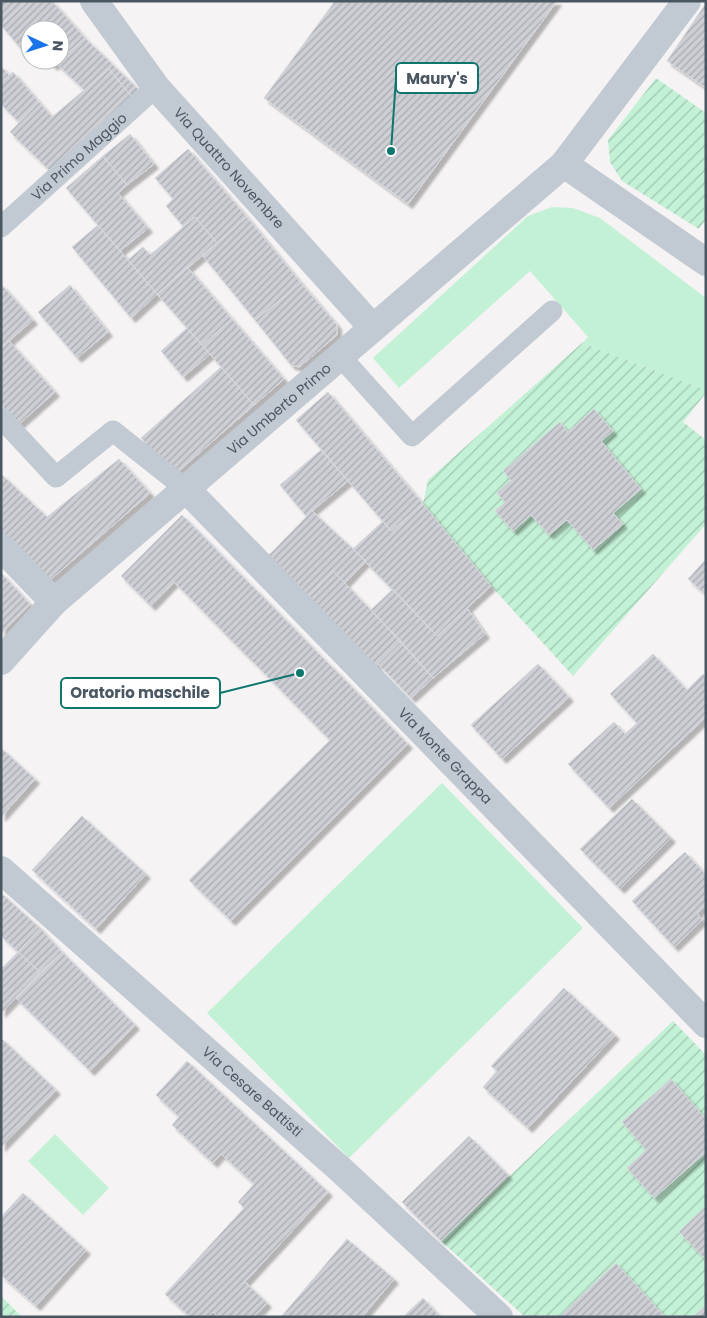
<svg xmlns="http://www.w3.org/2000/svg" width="707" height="1318" font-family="Poppins,sans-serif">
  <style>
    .grass { fill: #c3f1d5 }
    .garden { fill: url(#garden-furrows) }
    .building { fill: url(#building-hatch); stroke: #d7d9de; filter: url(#shadow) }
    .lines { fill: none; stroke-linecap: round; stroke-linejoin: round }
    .service { stroke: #c1cad2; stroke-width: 21 }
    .minor { stroke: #c1cad2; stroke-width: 28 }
    .labels { text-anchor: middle; stroke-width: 5; stroke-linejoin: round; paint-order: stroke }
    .street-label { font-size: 14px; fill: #4a5661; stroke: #fff }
    .leader { fill: none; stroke: #0f766e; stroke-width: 2 }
    .callout-dot { fill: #0f766e; stroke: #fff; stroke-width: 2 }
    .callout { fill: #fff; stroke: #0f766e; stroke-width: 2 }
    .callout-label { font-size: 15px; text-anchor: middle; font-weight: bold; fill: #4a5661 }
  </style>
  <defs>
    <pattern id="garden-furrows" width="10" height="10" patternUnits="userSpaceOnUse" patternTransform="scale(1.25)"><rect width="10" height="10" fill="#c3f1d5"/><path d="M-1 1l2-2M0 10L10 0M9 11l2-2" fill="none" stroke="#a0c6b0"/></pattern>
    <pattern id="building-hatch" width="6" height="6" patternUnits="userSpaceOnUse" patternTransform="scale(1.25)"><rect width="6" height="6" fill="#cdcfd5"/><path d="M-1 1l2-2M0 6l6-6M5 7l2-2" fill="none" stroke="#a8abb0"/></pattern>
    <filter id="shadow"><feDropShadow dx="4.5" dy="4.5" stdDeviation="1" flood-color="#0004"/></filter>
  </defs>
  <rect width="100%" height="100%" fill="#f5f3f3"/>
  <!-- grass -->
  <path class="grass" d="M552 207 573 208 600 218 706 298V390L582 343 588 337 530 271 399 388 373 358 528 216Z
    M442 783 583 928 349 1158 207 1013Z
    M55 1134 109 1188 83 1215 28 1161Z"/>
  <!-- garden -->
  <path class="garden" d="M656 78 706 113V219L699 229 622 181 610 162 608 140Z
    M582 343 706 390V393L683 422 706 440V524L573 676 491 586 423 504 428 480Z
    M673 1021 706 1055V1317H525L441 1241Z
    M1 1296 22 1317H1Z"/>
  <!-- building -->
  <path class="building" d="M1 1H28L1 25Z
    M28 1H52L85 38 60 60V30H30V51L26 55 1 25Z
    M335 1H557L408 204 264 98Z
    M706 3V88L667 61Z
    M85 38 139 90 132 97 109 69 84 90 56 63Z
    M47 60H60L53 66Z
    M1 66 9 75 1 82Z
    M109 69 132 97 49 170 10 132 39 102 52 117Z
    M13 72 39 102 19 122 1 104V82Z
    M130 134 154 164 127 185 103 156Z
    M188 149 247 217 217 243 195 217 183 226 166 206 173 199 155 178Z
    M103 156 127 185 118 193 148 228 120 251 66 188Z
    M195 217 217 243 157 294 128 260 143 247 150 255Z
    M247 217 301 283 255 320 202 255Z
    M98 225 157 294 131 318 72 247Z
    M187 267 232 319 202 345 157 294Z
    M301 283 337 325V335L299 367 291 365 255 320Z
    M1 284 33 320 2 347 1 346Z
    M70 285 108 332 77 358 38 312Z
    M232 319 284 379 254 405 202 345Z
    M187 328 210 354 183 377 161 351Z
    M9 341 55 392 19 424 1 405V347Z
    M221 367 254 405 173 476 141 438Z
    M328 392 423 504 391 531 296 420Z
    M594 409 613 431 601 441 641 489 613 513 623 524 593 550 567 520 549 535 531 515 513 531 495 511 505 502 497 493 511 480 503 471 560 422 568 432Z
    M321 450 348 481 306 516 280 485Z
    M119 459 150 493 49 581 1 535V474L47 517Z
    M423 504 491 586 437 636 353 549 383 521 391 531Z
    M312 511 366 561 345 583 333 571 308 597 267 557Z
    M182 515 408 744 231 921 189 880 330 740 174 582 151 606 121 576Z
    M706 559V595L688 579Z
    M333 571 401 641 372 670 308 597Z
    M1 573 30 604 1 634Z
    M393 589 437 636 467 608 485 634 433 678 371 610Z
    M401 641 433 678 411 698 378 664Z
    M653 654 687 690 703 674 706 677V717L609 808 568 764 614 722 625 734 637 723 610 694Z
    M538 664 569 697 502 759 471 725Z
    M1 748 35 779 1 817Z
    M632 799 671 838 620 889 580 849Z
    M82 816 146 874 96 929 32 870Z
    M685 852 706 875V905L697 913 702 920 674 947 632 901Z
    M1 893 40 928 18 952 1 936Z
    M40 928 62 952 40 972 18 952Z
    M18 952 40 972 1 1013V969Z
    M62 952 135 1025 90 1071 16 998Z
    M564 988 615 1035 528 1128 483 1087 497 1071 491 1066Z
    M1 1038 56 1090 1 1147Z
    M187 1061 328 1192 245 1282 267 1303 254 1317H218L213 1312 208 1317H190L165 1294 244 1208 238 1202 254 1184 221 1154 213 1163 172 1125 179 1117 156 1095Z
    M671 1079 706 1119V1152L654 1198 627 1168 646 1150 622 1122Z
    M469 1136 508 1175 441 1241 402 1202Z
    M23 1193 86 1250 36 1306 1 1275V1217Z
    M706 1206V1260L679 1232Z
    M347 1239 394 1279 362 1317H281Z
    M616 1263 665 1317H559Z
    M423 1298 440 1317H403Z
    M706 1305V1317H693Z"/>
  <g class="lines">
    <!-- service -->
    <g class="service">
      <path id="s1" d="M1 227 156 87"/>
      <path d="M340 356 412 436 552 311"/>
      <path d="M1 418 56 477 113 431 186 489"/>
    </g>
    <!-- minor -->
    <g class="minor">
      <path id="s2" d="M94 1 156 87 372 327"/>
      <path d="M564 164 706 262"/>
      <path id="s3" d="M186 489 706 1024"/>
      <path d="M1 547 54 602"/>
      <path id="s4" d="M1 661 54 602 564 164 687 1"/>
      <path id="s5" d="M1 870 340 1169 499 1317"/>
    </g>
  </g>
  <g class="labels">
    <!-- street labels -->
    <g class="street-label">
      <text dy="5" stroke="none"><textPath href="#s1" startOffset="105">Via Primo Maggio</textPath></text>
      <text dy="5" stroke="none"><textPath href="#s2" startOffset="215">Via Quattro Novembre</textPath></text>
      <text dy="5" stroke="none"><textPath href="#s4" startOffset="376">Via Umberto Primo</textPath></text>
      <text dy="5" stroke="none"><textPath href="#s3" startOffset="372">Via Monte Grappa</textPath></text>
      <text dy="5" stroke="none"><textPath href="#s5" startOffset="335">Via Cesare Battisti</textPath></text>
    </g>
  </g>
  <!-- callouts -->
  <path class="leader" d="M391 151L396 78M300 673L220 693"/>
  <g class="callout-dot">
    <circle cx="391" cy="151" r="5"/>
    <circle cx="300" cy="673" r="5"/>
  </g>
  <g class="callout">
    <rect x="396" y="63" width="82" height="30" rx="5"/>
    <rect x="61" y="678" width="159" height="30" rx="5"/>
  </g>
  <g class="callout-label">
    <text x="437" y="84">Maury's</text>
    <text x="140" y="698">Oratorio maschile</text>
  </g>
  <!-- border -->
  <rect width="707" height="1318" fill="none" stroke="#4a5661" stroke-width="5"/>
  <!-- north arrow -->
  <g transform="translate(45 45) rotate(94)"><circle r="24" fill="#ffffff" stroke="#b7bbc0"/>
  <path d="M0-4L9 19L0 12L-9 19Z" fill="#1a73e8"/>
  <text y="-8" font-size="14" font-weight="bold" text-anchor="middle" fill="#4a5661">N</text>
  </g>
</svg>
